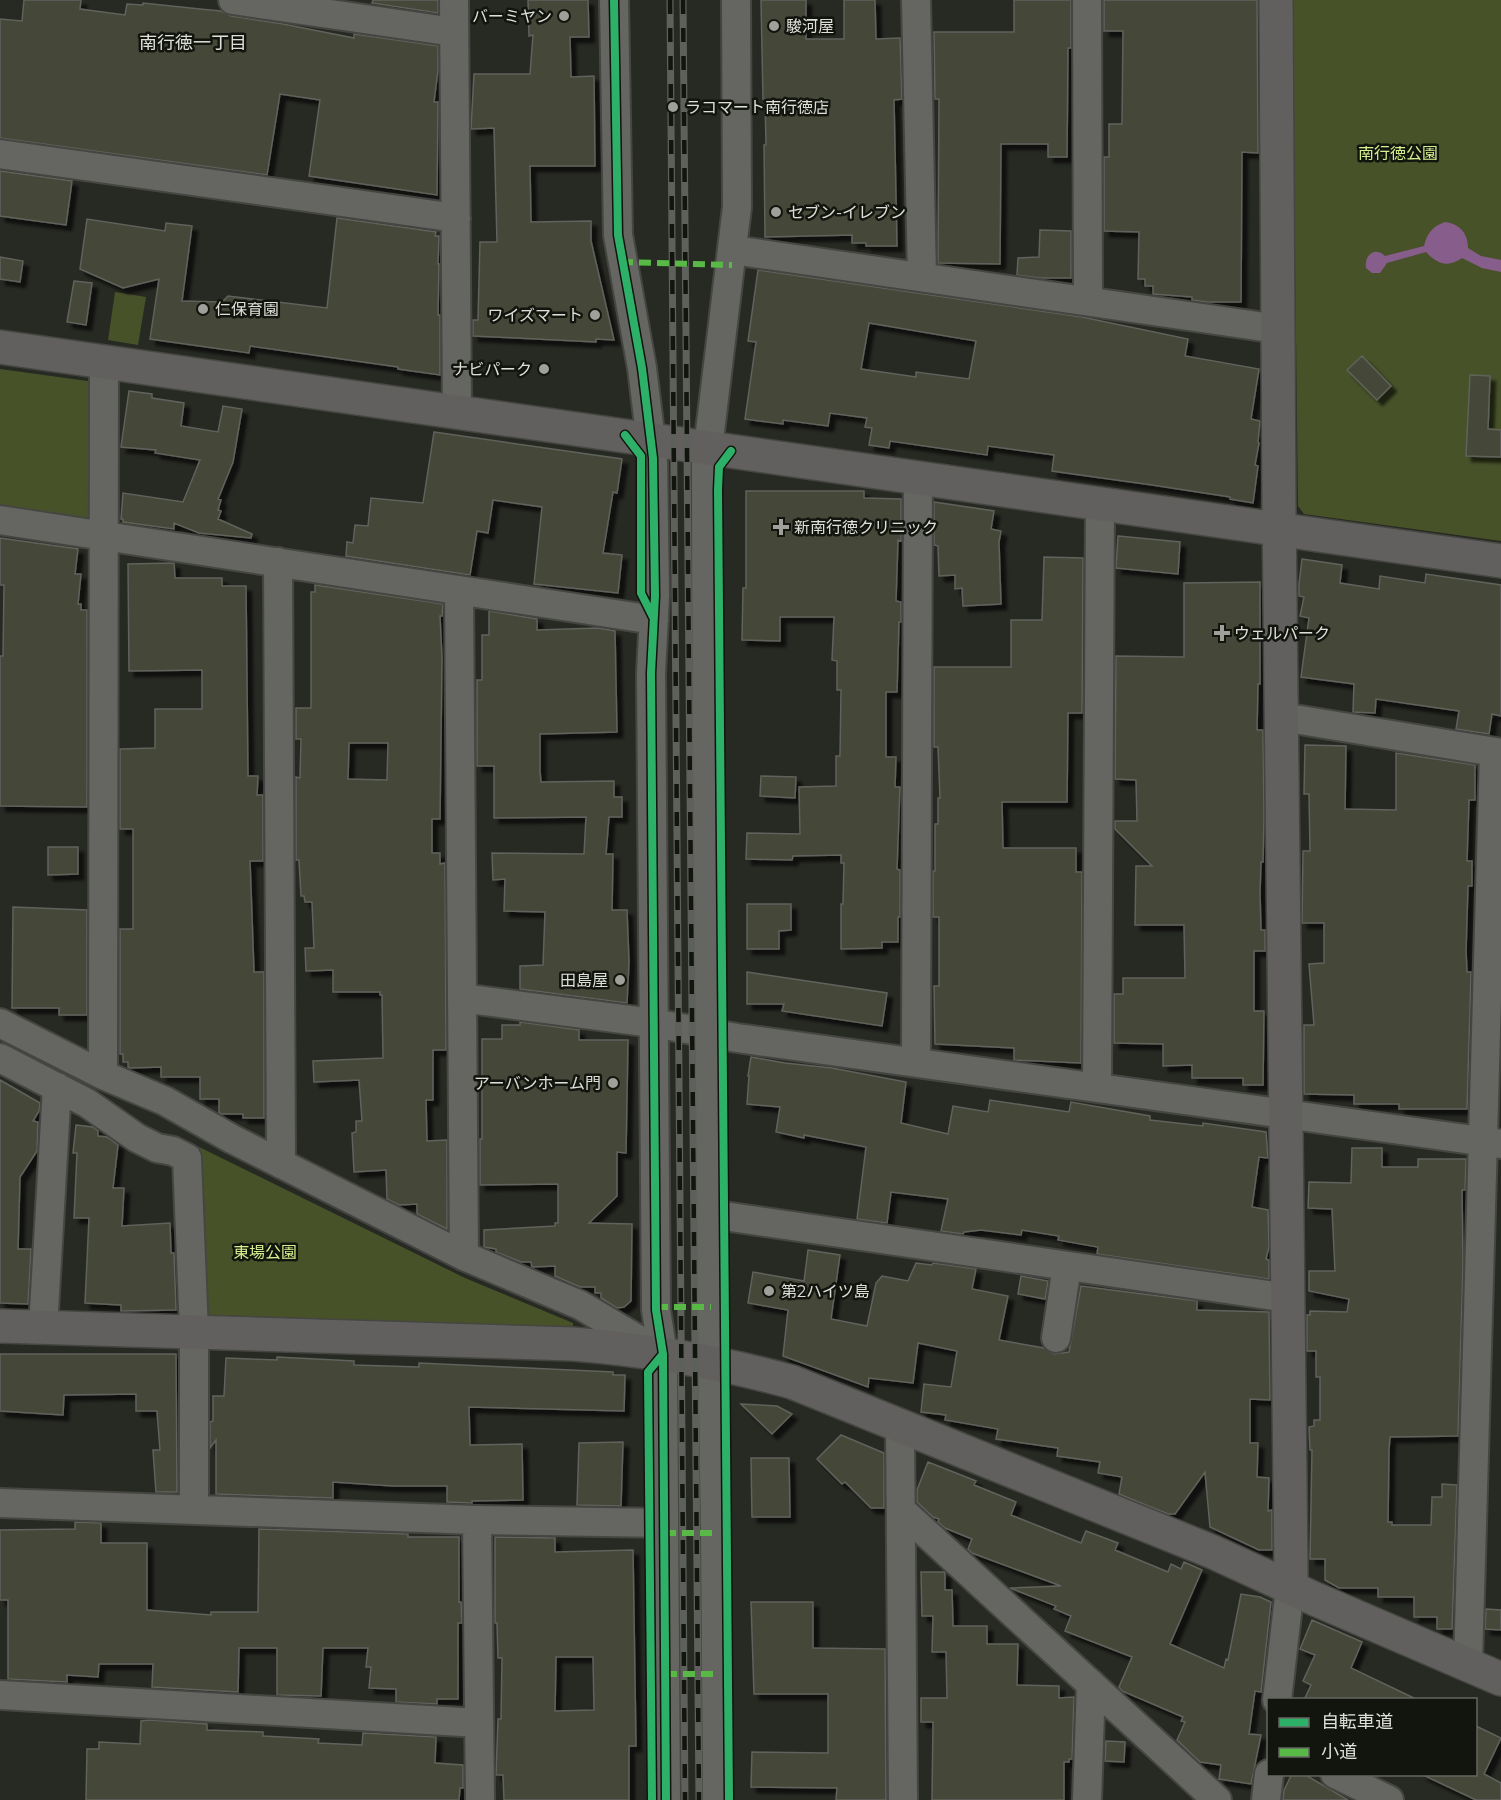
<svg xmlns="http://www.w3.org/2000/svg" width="1501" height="1800" font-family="Montserrat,'Noto Sans JP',sans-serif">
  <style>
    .green { fill: #485229 }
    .water { fill: #875d8c }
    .building { fill: #444738; stroke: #60625c; stroke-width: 1.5; fill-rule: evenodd; filter: url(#shadow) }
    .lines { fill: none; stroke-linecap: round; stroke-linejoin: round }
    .street-casing { stroke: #454641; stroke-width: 32 }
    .secondary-casing { stroke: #454641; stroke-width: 36 }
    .street { stroke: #656662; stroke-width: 28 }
    .secondary { stroke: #61605e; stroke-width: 33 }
    .rail-casing { stroke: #5e605c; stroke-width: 7 }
    .rail { stroke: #12140e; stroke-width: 4.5; stroke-dasharray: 14; stroke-linecap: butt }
    .quiet { stroke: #58b947; stroke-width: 6; stroke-dasharray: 12 6; stroke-linecap: butt }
    .cycleway-casing { stroke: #12140e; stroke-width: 11 }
    .cycleway { stroke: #2db169; stroke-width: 8 }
    .poi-dot { fill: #9ea099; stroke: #12140e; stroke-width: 2 }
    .labels { text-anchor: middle; stroke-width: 5; stroke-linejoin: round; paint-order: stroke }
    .poi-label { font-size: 16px; fill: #dee0d8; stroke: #12140e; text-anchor: start }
    .park-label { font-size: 16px; fill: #d5ef8e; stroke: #12140e }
    .neighbourhood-label { font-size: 18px; fill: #dee0d8; stroke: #12140e }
  </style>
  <defs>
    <filter id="shadow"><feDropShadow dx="5.5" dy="5.5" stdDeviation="1.5" flood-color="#0009"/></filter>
  </defs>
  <rect width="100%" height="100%" fill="#272923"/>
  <!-- green -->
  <path class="green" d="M1292 0H1501V541L1304 514 1298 506Z
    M115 292 146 297 138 345 108 340Z
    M0 369 95 382 94 512 82 522 0 509Z
    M197 1146 465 1278 573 1323V1327L209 1315 203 1309Z"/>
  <!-- water -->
  <path class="water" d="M1445 222C1460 224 1468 233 1468 248L1481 256 1501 260V272L1482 268 1462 258C1448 268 1437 264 1426 252L1387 263 1380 273H1372L1366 268C1364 255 1375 246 1385 256L1424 246C1427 233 1433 226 1445 222Z"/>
  <!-- building -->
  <path class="building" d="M24 0H81L80 9 125 15 127 4 143 5V3L200 9 221 11 231 16 283 24 354 38V34L438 46V70L434 102H438L437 195 309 176 320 100 280 94 267 175 0 138V19L22 21Z
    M373 0H438V13L372 3Z
    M528 0H588L589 37H570L571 77 594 76 595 166H530L531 222 591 221V241L614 340 596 339V342L473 336V320H478L480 242H497L494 128 471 129 474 74H530L533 35 529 36Z
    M761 0H806V39H844V0H875L876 39 900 38 902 99 894 100 897 246H866V243H852V235L765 237 764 145H766L765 99H763Z
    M1014 0H1071V48H1068L1067 157H1048V144H1001L1000 264 938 263 939 99H935L934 32H1014Z
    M1104 0H1257L1258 153 1242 152 1241 302H1207L1192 300V297L1153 294V286H1145V279H1138L1139 232 1104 231V157H1109V124H1122L1123 31H1104Z
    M0 171 72 181 66 225 0 216Z
    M337 218 436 232 435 236H439L438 264H439L438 315H440V375L398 369V367L250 346 249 353 150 339 159 279 123 288 80 269 87 219 165 231 166 223 192 226 182 301 222 302 228 296 327 308Z
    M1040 230 1071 231V278H1040L1017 275 1018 258 1039 257Z
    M0 257 23 261 20 282 0 279Z
    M758 270 1082 317 1188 339 1185 356 1259 369 1251 419 1260 421 1258 442 1259 443 1255 465 1258 466 1253 503 1230 499V497L1152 485 1052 471 1054 455 988 446 987 455 890 441 889 448 869 445 872 428 865 427 867 418 830 413 828 426 783 420V424L745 419 756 342 748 341ZM869 323 976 341 969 379 916 372V377L861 369Z
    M74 281 92 283 86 325 67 322Z
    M1362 356 1391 386 1377 400 1347 370Z
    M1470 375 1490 376 1488 429 1501 430V457L1466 456Z
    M129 391 152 394V398L184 403 181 426 218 432 223 406 242 409 233 462 218 499 221 500 218 510 221 511 218 519 252 534 251 538 199 533 174 523V529L123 522V519H121L123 493 183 502 200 460 155 453 156 450 121 447Z
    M434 432 622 459 617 493 613 492 603 553 622 555 618 593 534 584 542 507 493 500 488 533 477 531 470 575 346 556 347 542 353 543 355 525 368 526 371 498 423 503Z
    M746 491H864V498L901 499V541L898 540 896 601 901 602V622H899L897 692H886V757H896L895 787H900L897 869 900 870V917H898V942H882V948L841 949V904H843L844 863H841V855L793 856 792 860 746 859 747 833 800 834 799 787 836 786V756H840L841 690H837V661L832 660 834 617H780V641L742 640 743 588H746Z
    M934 502 994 511 991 529 1001 531 999 542 1001 604 963 606 962 588 955 589V575L939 576 938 546 934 545Z
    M1118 536 1180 542 1178 574 1116 568Z
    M0 538 78 549 75 574H81L78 604H81V610H87V807L0 806V656H3L4 585H0Z
    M1044 557 1083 558 1082 713H1068L1067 802H1002L1003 848H1076V872H1082L1081 1063 1014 1060V1048L935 1044 934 986H939V917H933V871H935V824H938V798H940L938 747H934V667H1011V620H1042Z
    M1302 559 1342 565 1340 583 1379 589 1380 576 1425 583 1426 574 1501 585V716L1492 714 1489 734 1456 729 1459 711 1376 699 1375 713 1353 712 1354 684 1301 677 1309 618 1300 616 1304 597 1299 596V584Z
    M174 563 175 578H222V586H246L248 776H258L257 795H263V861H250L254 972H264V1118H243V1114H222L219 1113V1099H200V1077H161V1067L130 1068 128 1067V1062H123V1054H120V929H133V829H120V749L155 748V709H202V670L129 671 128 564Z
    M1260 582V684H1258L1257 730H1263L1264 817 1263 862H1261L1260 893 1261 930H1265V951H1254V1011H1264L1263 1085H1243V1078H1192V1065L1163 1066V1044L1114 1043V994H1123V978H1185L1184 925H1135L1136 866H1152L1115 829V821H1137L1136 780 1115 779 1116 656 1184 657V583Z
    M315 585 443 604 442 616H440L442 658 440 819H432V853H440V864L445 863 446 1050H433V1100H426L427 1141 447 1140V1229L417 1214V1204L399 1205 387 1199 386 1170 354 1172 352 1133 356 1132V1121H362L359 1080 314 1082 313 1061 383 1058 382 995H380V992H333V970L306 971 305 948H314L312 902H305L304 896H301L299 860H296V777L300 778 301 739H296V708H311V592H315ZM349 743H388L387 780 348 779Z
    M489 611 537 619V630L598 628 615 631 617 732 540 734V771L541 782 614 781V797H622V817H609L606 854H613L612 910H627L629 962 627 1003 520 989V966L543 965 545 912 504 911 505 879 493 880 492 853 584 854 586 817 494 818V766H477V680H482V635H489Z
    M1305 745 1346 746 1345 809 1396 810V753L1475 765V800H1469L1467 861H1472V886H1468L1466 951 1467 972H1471L1467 1109H1399V1104H1354V1095L1304 1094V1025H1314L1309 964 1324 963V923H1302L1303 851H1310L1309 794H1304Z
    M761 776 796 777 795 798 760 796Z
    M48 847H78V874L48 875Z
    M747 904H791V930L779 931V949H747Z
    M13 907 87 910V1015H59V1008H12Z
    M747 972 887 993 882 1026 782 1011 784 1004H747Z
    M520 1022 579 1030V1040H628L626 1153 617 1152V1196L589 1223 632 1224 631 1301 624 1307 617 1308 601 1298V1293H595V1287H580L555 1276V1266L532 1267 531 1262H521L496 1252V1249L484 1247V1230L555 1226V1223H558V1184L480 1185V1139H482V1039H502V1025H520Z
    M751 1057 785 1063 832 1068 906 1082 901 1123 948 1134 953 1106 988 1112 990 1100 1069 1112 1071 1102 1150 1116V1120L1203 1126V1123L1266 1132 1268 1158 1259 1157 1252 1207 1268 1210 1269 1247 1266 1259 1269 1260V1279L1097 1254 1098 1247 1058 1240 1059 1236 1022 1230 1021 1235 981 1230 964 1232 963 1234 941 1231 948 1199 891 1192 887 1223 857 1219 866 1147 804 1135V1138L776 1132 780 1107 747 1104 749 1076H748Z
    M0 1080 40 1103 39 1111 33 1121 38 1122 37 1151 20 1177 18 1249H31L28 1304 0 1303Z
    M76 1125 93 1127 98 1131V1136L107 1137 118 1145 113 1188H124L122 1226 170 1223 171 1253H174L176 1310 121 1311V1305L85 1303 89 1218H74L77 1153H73Z
    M1352 1148H1382V1167H1418V1159H1466L1465 1190H1462L1463 1263 1458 1436 1390 1437 1389 1450 1388 1522H1392V1525H1431L1432 1497H1442V1484L1457 1485 1452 1629H1437V1617H1414V1597H1378V1588H1339L1325 1580V1559H1310L1312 1450H1310L1309 1427 1314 1426V1420H1320V1377H1316V1351H1307V1315H1310V1311L1347 1312 1349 1299 1309 1291V1271H1335L1332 1209 1308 1208 1309 1182 1351 1183Z
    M808 1250 840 1255 831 1319 867 1326 876 1283 882 1276 908 1281 916 1263 932 1265 933 1263 976 1269 972 1289 1008 1296 999 1340 1044 1348 1054 1354 1069 1352 1081 1286 1197 1301V1310L1269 1312 1270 1400 1250 1399V1443H1258L1257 1477 1269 1478 1268 1511 1272 1510V1550H1259L1210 1527 1205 1472 1175 1514H1168L1119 1494 1122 1477 1098 1473 1100 1462 1057 1456 1058 1448 996 1439 998 1429 945 1420 946 1415 921 1412 924 1384 951 1387 957 1351 918 1343 913 1383 869 1378 868 1387 783 1356 788 1310 748 1303 753 1272 804 1281Z
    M1021 1276 1048 1281 1045 1299 1018 1294Z
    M0 1354H176L177 1492H156L153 1450H160L157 1411H136V1394L64 1395 63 1415 0 1411Z
    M277 1357 354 1361V1365L419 1367V1363L613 1372V1375H625L624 1411 469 1407 470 1445 522 1444 523 1500 472 1501V1503L447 1502V1486H393L333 1482V1498L216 1494V1440L210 1448V1422L213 1421V1396H224L226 1358 277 1360Z
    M741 1404 777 1406 792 1414 772 1434Z
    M841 1435 884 1453V1508H871L845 1482 842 1484 817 1459Z
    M623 1442 621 1506 577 1505 579 1443Z
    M751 1458H789L790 1517H752Z
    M928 1462 976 1481 974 1485 1016 1502 1011 1515 1081 1543 1086 1531 1118 1543 1115 1550 1168 1572 1171 1564 1181 1569 1184 1562 1202 1570 1170 1644 1224 1668 1226 1659 1228 1660 1241 1594 1260 1597 1271 1602 1261 1692 1255 1691 1249 1734 1261 1735 1251 1784 1219 1779 1221 1765 1200 1762 1177 1740 1185 1722 1181 1721 1183 1717 1122 1691 1119 1687 1132 1657 1065 1631 1071 1616 1054 1609 1056 1606 1010 1588 1061 1586 972 1553 968 1549 972 1539 945 1528 938 1522 939 1519 933 1517 917 1502V1490Z
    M75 1522 101 1523V1543H147V1610L211 1615V1612H258L259 1529 408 1534V1537H459V1602H461L462 1623H458V1699H437V1704L396 1702V1689L369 1688 371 1667H366L368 1648H323L321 1696 277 1695V1648H239L238 1692 152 1687 153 1664H99L98 1677 67 1675V1682L8 1679V1600H0V1530L75 1529Z
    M495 1537 555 1538V1552L633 1550 636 1746H629V1800H504L503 1775H496L498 1719H501L502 1658H498L497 1623H495ZM556 1657H593L594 1710 555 1711Z
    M921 1572H945V1590H952L953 1626H987V1644H1018L1017 1685 1059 1686V1698L1074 1697 1072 1759H1069V1762H1064V1800H932L933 1722H921V1698H947L946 1652H932L933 1616H922Z
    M751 1602H813V1648L885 1649 886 1800H836L837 1788 751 1787 752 1752 828 1753V1694H754Z
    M1486 1609 1501 1610V1630L1485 1629Z
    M1312 1620 1362 1642 1351 1668 1418 1700H1304L1311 1685 1303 1681 1315 1655 1300 1649Z
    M150 1720 207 1724V1730L263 1732V1736L319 1739 318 1743 362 1745 363 1733 436 1737 435 1763 463 1765V1788H460L459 1800H86L87 1749H99V1742L140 1744 141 1721Z
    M1476 1726 1501 1738 1484 1774 1501 1783V1800H1476L1421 1774H1476Z
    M1106 1741 1125 1742 1124 1762 1105 1761Z
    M1292 1774H1304L1348 1800H1283L1284 1790Z"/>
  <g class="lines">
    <defs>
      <path id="street" d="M233 0 454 32
        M454 0 457 411
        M614 0 618 235 642 368 653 458 655 596 651 673 656 1310 663 1354 666 1800
        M916 0 922 277
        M1087 0 1088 301
        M0 154 456 218
        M733 250 1278 329
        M0 520 654 620
        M278 562 281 1164
        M459 590 464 1256
        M1282 717 1501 753
        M462 998 653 1023 737 1038 1501 1144
        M0 1023 103 1075 165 1101 232 1139 464 1256 580 1305 661 1353
        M0 1058 87 1103 137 1138 157 1148 173 1151 187 1158 194 1332V1509
        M916 1062 918 478
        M103 1075 104 361
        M1097 1087 1100 504
        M710 1214 1288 1298
        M43 1328 57 1087
        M1056 1338 1067 1266
        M900 1425 903 1800
        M0 1503 477 1520 664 1523
        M901 1510 1217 1800
        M477 1520 480 1800
        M1468 1664 1494 752
        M0 1695 479 1723
        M1277 1700 1290 1588
        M1335 1774 1389 1800
        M717 1800 715 1533 707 1032 706 465 737 207 736 0
        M1087 1800 1091 1684
        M1266 1800 1269 1774"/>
      <path id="secondary" d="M1276 0 1279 513 1291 1574 1290 1588
        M0 347 1501 561
        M0 1326 573 1344C648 1350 720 1362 792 1382L1213 1552 1315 1599 1501 1679"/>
    </defs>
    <!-- street casing -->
    <use href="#street" class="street-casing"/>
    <!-- secondary casing -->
    <use href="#secondary" class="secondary-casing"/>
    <!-- street -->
    <use href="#street" class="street"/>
    <!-- secondary -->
    <use href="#secondary" class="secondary"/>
    <defs>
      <path id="rail" d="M670 0 685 1800
        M683 0 699 1800"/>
    </defs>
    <!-- rail casing -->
    <use href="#rail" class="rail-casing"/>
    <!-- rail -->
    <use href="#rail" class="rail"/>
    <!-- quiet -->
    <path class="quiet" d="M621 262 732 265
      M656 1307H711
      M664 1533H715
      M665 1674H715"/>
    <defs>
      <path id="cycleway" d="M614 0 618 235 642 368 653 458 655 596 651 673 656 1310 663 1354 666 1800
        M625 435 641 456V593L653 617
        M652 1800 648 1372 663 1354
        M729 1800 718 490 719 467 731 451"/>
    </defs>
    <!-- cycleway casing -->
    <use href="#cycleway" class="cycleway-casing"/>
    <!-- cycleway -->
    <use href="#cycleway" class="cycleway"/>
  </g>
  <!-- markers -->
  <g class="poi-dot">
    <circle cx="564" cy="16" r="6"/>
    <circle cx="774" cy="26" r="6"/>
    <circle cx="673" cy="107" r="6"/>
    <circle cx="776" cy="212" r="6"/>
    <circle cx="203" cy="309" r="6"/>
    <circle cx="595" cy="315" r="6"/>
    <circle cx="544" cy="369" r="6"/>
    <path d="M778 518h6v6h6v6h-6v6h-6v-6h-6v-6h6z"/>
    <path d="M1219 624h6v6h6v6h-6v6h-6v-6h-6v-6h6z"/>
    <circle cx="620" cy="980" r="6"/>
    <circle cx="613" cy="1083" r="6"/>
    <circle cx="769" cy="1291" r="6"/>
  </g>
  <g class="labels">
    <!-- poi labels -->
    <g class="poi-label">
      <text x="552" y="22" text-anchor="end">バーミヤン</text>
      <text x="786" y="32">駿河屋</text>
      <text x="685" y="113">ラコマート南行徳店</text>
      <text x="788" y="218">セブン-イレブン</text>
      <text x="215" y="315">仁保育園</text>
      <text x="583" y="321" text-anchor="end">ワイズマート</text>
      <text x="532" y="375" text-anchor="end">ナビパーク</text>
      <text x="794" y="533">新南行徳クリニック</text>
      <text x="1234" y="639">ウェルパーク</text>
      <text x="608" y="986" text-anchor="end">田島屋</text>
      <text x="601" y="1089" text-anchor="end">アーバンホーム門</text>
      <text x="781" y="1297">第2ハイツ島</text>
    </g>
    <!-- park labels -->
    <g class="park-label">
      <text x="1398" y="159">南行徳公園</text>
      <text x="265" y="1258">東場公園</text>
    </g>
    <!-- neighbourhood labels -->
    <g class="neighbourhood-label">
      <text x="193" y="49">南行徳一丁目</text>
    </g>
  </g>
  <!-- legend -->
  <rect x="1267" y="1698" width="210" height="78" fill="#12140e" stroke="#64665f" stroke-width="1.5"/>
  <rect x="1279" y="1718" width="30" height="9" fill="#2db169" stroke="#64665f" stroke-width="1.5"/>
  <text x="1321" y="1728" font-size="18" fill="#dee0d8">自転車道</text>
  <rect x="1279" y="1748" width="30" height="9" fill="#58b947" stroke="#64665f" stroke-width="1.5"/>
  <text x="1321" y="1758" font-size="18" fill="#dee0d8">小道</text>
</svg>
